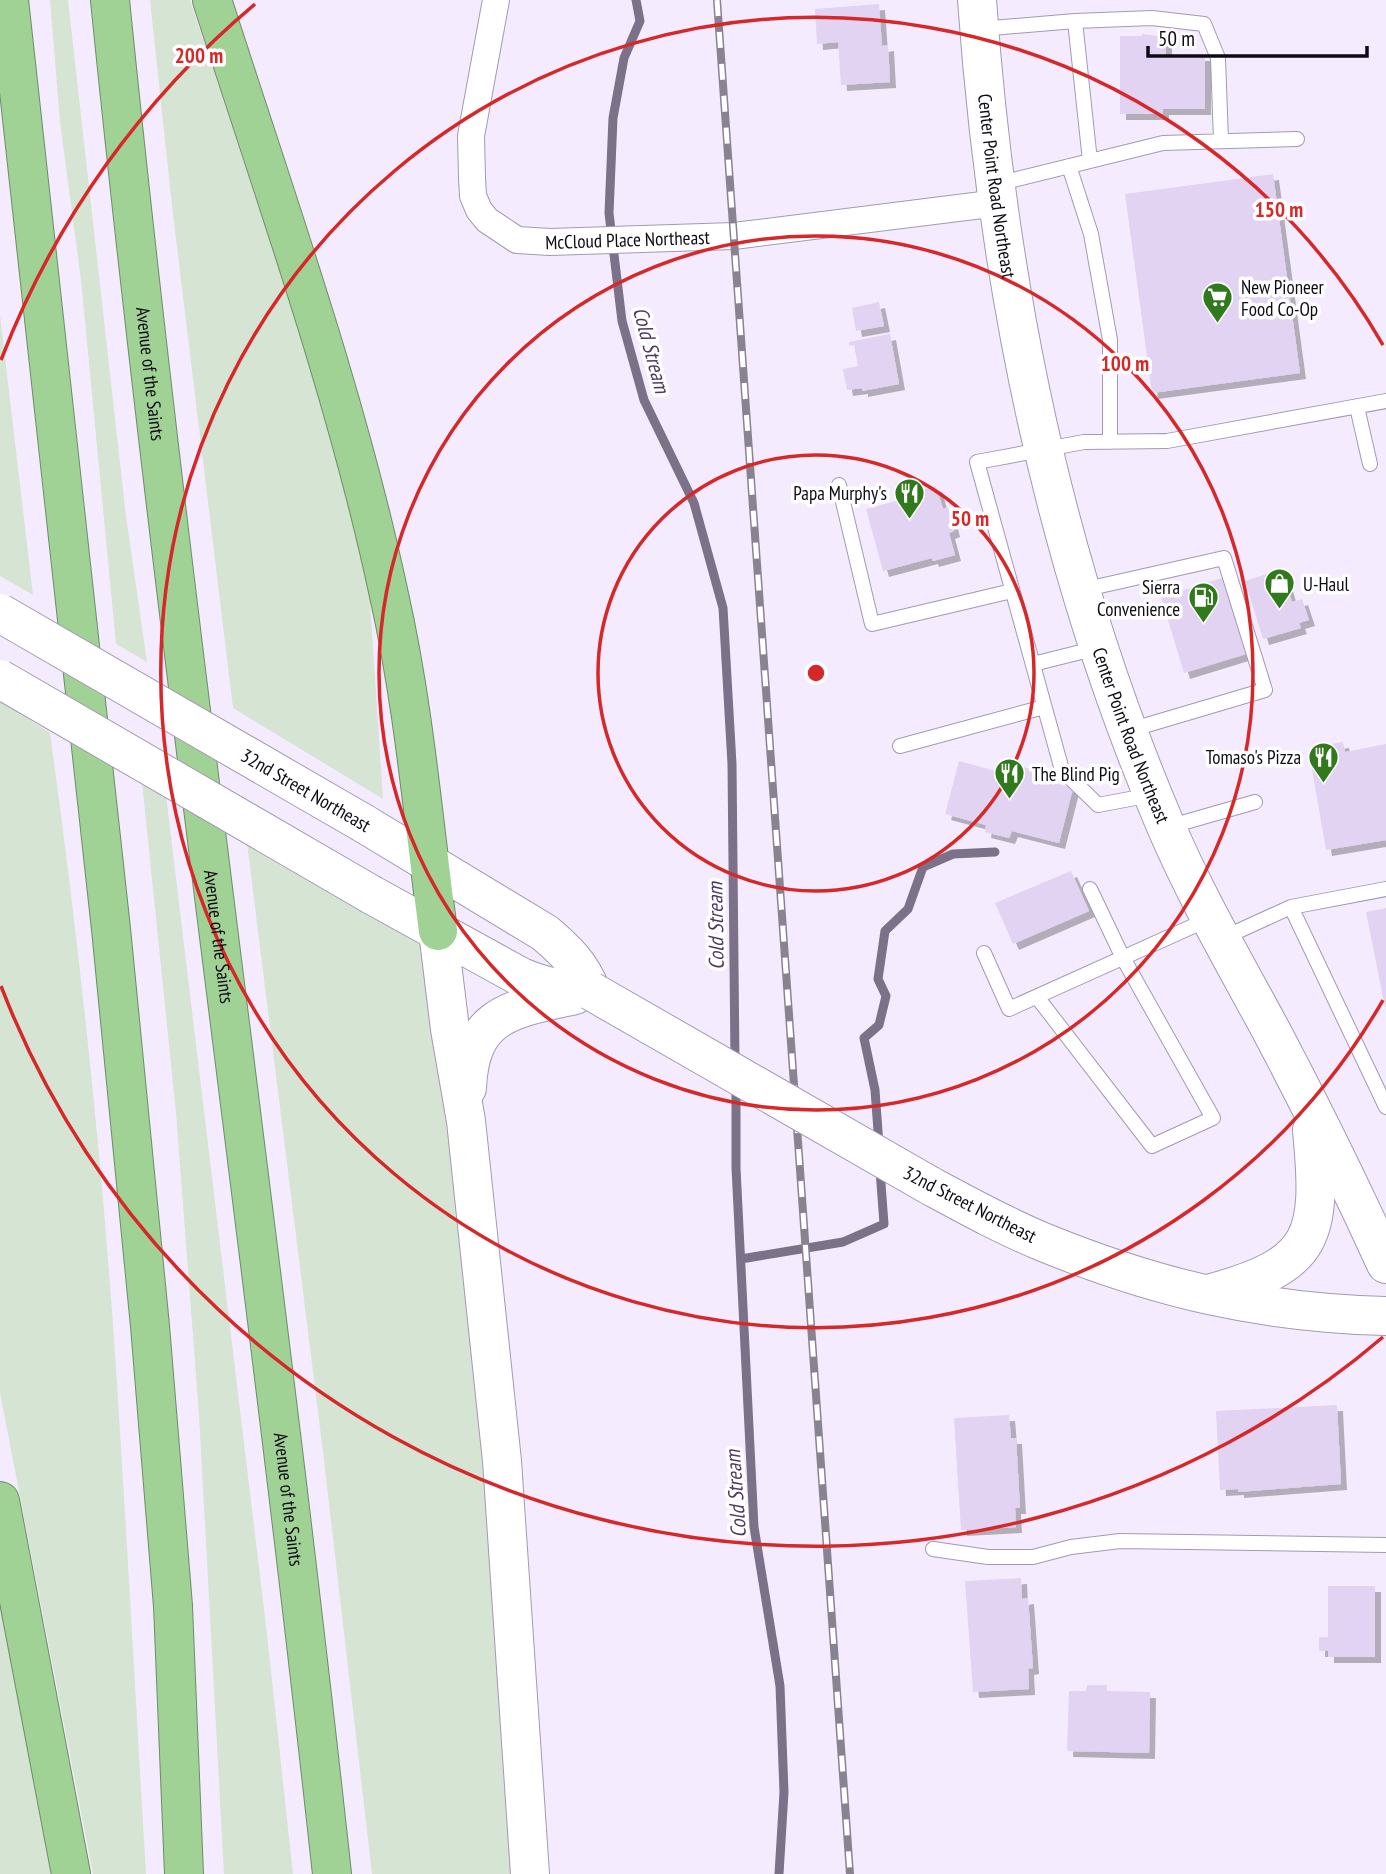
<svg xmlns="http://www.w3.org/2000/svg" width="1386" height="1874" font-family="'PT Sans Narrow',sans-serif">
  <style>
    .green { fill: #d6e4d3 }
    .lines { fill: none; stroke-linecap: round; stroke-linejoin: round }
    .stream { stroke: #7b7188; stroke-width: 9 }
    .building { fill: #e1d3f1; filter: url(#shadow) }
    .lane-casing { stroke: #a498b3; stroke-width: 16 }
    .street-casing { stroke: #a498b3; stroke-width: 28 }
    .secondary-casing { stroke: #a498b3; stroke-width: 40 }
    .highway-casing { stroke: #6e8c68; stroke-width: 40 }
    .lane { stroke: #fff; stroke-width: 14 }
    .street { stroke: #fff; stroke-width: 26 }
    .secondary { stroke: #fff; stroke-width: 38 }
    .highway { stroke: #a1d295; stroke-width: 38 }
    .rail-casing { stroke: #898391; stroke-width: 8 }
    .rail { stroke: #fff; stroke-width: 5; stroke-dasharray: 16; stroke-linecap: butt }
    .secondary-bridge-casing { stroke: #a498b3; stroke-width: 40; stroke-linecap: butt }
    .secondary-bridge { stroke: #fff; stroke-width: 38 }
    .ring { fill: none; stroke: #d62828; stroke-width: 3.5 }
    .labels { text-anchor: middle; stroke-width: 7; stroke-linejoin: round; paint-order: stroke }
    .street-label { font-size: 19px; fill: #0e0a13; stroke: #fff }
    .poi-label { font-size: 19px; fill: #0e0a13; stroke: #fff; text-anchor: start }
    .water-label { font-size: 21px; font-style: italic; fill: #4d3862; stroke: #fff }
    .centre { fill: #d62828; stroke: #fff; stroke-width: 3.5 }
    .ring-label { font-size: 21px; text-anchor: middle; font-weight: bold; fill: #d62828; stroke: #fff; stroke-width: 7; stroke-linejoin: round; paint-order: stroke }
  </style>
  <defs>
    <filter id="shadow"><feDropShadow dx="6" dy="6" stdDeviation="0" flood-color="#0004"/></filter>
  </defs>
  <rect width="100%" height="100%" fill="#f4ecfe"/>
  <!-- green -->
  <path class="green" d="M50 0H68L126 516 147 662 116 644 81 280 60 122Z
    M150 0H190L345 468 369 586 383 799 233 708 172 206Z
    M0 315 33 595 0 576Z
    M0 701 50 733C79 943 102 1156 116 1368 127 1537 136 1705 146 1874H93L0 1393Z
    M142 782 166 795 267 1634 293 1874H224L199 1415 176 1113Z
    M247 843 432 950C465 1257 496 1565 511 1874H372L323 1452Z
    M0 1589 54 1874H0Z"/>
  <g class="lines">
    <!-- stream -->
    <path class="stream" d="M636 0 640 21 624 58 613 118 609 213 622 321 644 400 694 503 723 608 732 764 735 1062
      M736 1087V1168L754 1527 780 1686 784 1792 779 1874
      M879 1145 875 1090 864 1038 879 1025 886 996 878 979 885 931 908 909 923 867 953 854 995 852
      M741 1259 843 1242 884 1224 880 1170"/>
  </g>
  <!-- building -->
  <path class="building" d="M879 4 882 46 888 45 890 82 841 85 838 42 817 44 815 9Z
    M1142 34 1166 37V55H1205V109H1163V114H1120V36H1142Z
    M1273 174 1300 373 1152 393 1125 194Z
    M879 302 884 326 856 331 852 308Z
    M890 334 899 384 862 391V388L847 390 843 369 858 366 854 345 849 346V342Z
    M936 486 943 509 948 507 954 531 949 533 955 555 933 561 932 558 883 571 866 509 915 496 914 492Z
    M1282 569 1292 602 1302 599 1309 620 1299 623 1301 628 1263 639 1245 581Z
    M1222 578 1246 654 1184 673 1161 597Z
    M1343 742 1345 752 1386 744V840L1326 850 1310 758 1318 757 1316 746Z
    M959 761 999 772 1001 763 1005 762 1034 770 1036 773 1035 778 1073 788 1059 843 1012 831 1009 838 985 832 986 825 945 814Z
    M1071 871 1089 911 1013 944 995 903Z
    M1386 908V1007H1385L1366 912Z
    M1337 1405 1341 1484 1238 1492V1489L1220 1490 1216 1411Z
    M1009 1415 1011 1438H1016L1020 1508H1015L1016 1527 961 1530 954 1418Z
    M1021 1578 1022 1599 1028 1598 1033 1668 1028 1669 1029 1689 973 1692 965 1581Z
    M1328 1586H1375V1657H1328V1651H1319V1637H1328Z
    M1087 1685H1107V1691L1150 1692 1149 1753 1067 1751 1069 1691H1086Z"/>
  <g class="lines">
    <defs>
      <path id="lane" d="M1075 21 1152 18 1204 24 1218 58 1221 141
        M980 29 1075 21 1090 161
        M1069 166 1091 234 1110 340V442
        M997 184 1163 143 1297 139
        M1357 407 1370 464
        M839 485 872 624 1012 591
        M1082 590 1224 558 1265 690 1130 730
        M1033 664 1097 648
        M900 746 1044 707
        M1151 795 1098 805 1062 770 977 462 1084 442 1167 441 1386 401
        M1168 827 1255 802
        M1291 907 1386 1107
        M1223 938 1291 907 1386 889
        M984 953 1009 1009 1209 919
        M1037 997 1152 1146 1213 1118 1123 958 1090 889
        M933 1549 988 1557H1033L1071 1547 1120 1541 1386 1545"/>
      <g id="street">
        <path id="s1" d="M496 0 471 136 472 178 473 196 479 210 487 220 517 240 550 242 734 236 998 203"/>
      </g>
      <g id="secondary">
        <path id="s2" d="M977 0C997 282 1054 564 1165 824 1196 897 1236 965 1273 1034 1313 1110 1351 1187 1386 1264"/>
        <path d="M363 823 545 933C566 951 581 965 591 991"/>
        <path d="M372 895 521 977C545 987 565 991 591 991"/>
        <path d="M438 931 450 1029 466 1121 502 1461 530 1874"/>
        <path d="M467 1088C470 1012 514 1009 575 995"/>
        <path d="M929 1185C966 1205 1004 1226 1043 1242 1158 1289 1262 1313 1386 1316"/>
        <path d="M1208 1294C1317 1265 1322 1236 1312 1130"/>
      </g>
      <g id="highway">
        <path d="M9 0 111 929 150 1326 173 1606 184 1874"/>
        <path id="s3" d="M110 0C173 626 264 1249 332 1874"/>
        <path d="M212 0C275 197 346 393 389 595 414 706 423 818 438 931"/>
        <path d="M0 1501 71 1874"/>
      </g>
    </defs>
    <!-- lane casing -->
    <use href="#lane" class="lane-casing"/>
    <!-- street casing -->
    <use href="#street" class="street-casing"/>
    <!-- secondary casing -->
    <use href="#secondary" class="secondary-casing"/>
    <!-- highway casing -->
    <use href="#highway" class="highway-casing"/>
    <!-- lane -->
    <use href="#lane" class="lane"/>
    <!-- street -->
    <use href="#street" class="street"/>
    <!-- secondary -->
    <use href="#secondary" class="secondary"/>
    <!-- highway -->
    <use href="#highway" class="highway"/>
    <defs>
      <path id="rail" d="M717 0 850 1874"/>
    </defs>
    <!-- rail casing -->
    <use href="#rail" class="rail-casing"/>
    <!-- rail -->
    <use href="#rail" class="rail"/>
    <defs>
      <path id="secondary-bridge" d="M0 613 363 823
        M0 679 372 895
        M591 991 929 1185"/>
    </defs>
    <!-- secondary-bridge casing -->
    <use href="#secondary-bridge" class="secondary-bridge-casing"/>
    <!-- secondary-bridge -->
    <use href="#secondary-bridge" class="secondary-bridge"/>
  </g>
  <!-- distance rings -->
  <g class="ring">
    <circle cx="816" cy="673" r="218"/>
    <circle cx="816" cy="673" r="437"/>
    <path d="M1383 1000A655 655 0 1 1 1383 345"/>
    <path d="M1383 1337A873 873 0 0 1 1 986M1 360A873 873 0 0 1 255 4"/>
  </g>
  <!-- icons -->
  <defs>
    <symbol id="supermarket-pin" viewBox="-11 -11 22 30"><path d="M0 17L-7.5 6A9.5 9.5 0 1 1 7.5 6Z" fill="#31791d" stroke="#fff"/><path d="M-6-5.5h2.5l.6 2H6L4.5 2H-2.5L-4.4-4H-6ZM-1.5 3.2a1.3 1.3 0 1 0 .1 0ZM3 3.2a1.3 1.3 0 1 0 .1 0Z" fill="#fff"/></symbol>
    <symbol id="restaurant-pin" viewBox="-11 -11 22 30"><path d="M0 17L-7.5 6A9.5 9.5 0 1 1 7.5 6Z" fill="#31791d" stroke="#fff"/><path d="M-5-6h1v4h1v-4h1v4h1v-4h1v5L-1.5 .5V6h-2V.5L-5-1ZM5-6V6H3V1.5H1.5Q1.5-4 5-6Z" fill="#fff"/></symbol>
    <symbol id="shop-pin" viewBox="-11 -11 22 30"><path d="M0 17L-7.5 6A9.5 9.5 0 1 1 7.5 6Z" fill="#31791d" stroke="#fff"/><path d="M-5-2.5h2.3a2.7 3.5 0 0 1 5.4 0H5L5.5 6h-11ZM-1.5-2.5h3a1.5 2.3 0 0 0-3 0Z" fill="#fff"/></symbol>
    <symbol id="fuel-pin" viewBox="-11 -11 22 30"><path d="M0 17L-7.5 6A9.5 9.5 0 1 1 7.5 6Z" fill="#31791d" stroke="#fff"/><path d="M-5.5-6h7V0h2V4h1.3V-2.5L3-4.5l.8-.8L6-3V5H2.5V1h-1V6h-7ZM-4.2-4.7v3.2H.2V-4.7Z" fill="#fff"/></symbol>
  </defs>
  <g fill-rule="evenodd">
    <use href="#supermarket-pin" x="1200" y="280" width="35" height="47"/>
    <use href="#restaurant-pin" x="892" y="476" width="35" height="47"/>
    <use href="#shop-pin" x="1262" y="566" width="35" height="47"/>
    <use href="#fuel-pin" x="1186" y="580" width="35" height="47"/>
    <use href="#restaurant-pin" x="1306" y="740" width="35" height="47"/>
    <use href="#restaurant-pin" x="992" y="756" width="35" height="47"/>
  </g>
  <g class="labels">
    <!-- street labels -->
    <g class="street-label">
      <text dy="7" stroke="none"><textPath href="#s2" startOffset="187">Center Point Road Northeast</textPath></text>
      <text dy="7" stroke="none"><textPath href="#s1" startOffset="373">McCloud Place Northeast</textPath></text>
      <text dy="7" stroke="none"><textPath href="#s3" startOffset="376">Avenue of the Saints</textPath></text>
      <text dy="7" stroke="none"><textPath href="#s2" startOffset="754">Center Point Road Northeast</textPath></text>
      <text transform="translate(306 790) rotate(30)" y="7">32nd Street Northeast</text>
      <text dy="7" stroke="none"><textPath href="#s3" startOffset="943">Avenue of the Saints</textPath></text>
      <text transform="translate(970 1204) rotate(27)" y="7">32nd Street Northeast</text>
      <text dy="7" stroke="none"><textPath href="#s3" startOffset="1510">Avenue of the Saints</textPath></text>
    </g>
    <!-- poi labels -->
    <g class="poi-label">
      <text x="1241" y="294">New Pioneer<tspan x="1241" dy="22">Food Co-Op</tspan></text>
      <text x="887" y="500" text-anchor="end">Papa Murphy's</text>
      <text x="1303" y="591">U-Haul</text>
      <text x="1180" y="594" text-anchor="end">Sierra<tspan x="1180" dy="22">Convenience</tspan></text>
      <text x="1301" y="764" text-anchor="end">Tomaso's Pizza</text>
      <text x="1032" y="781">The Blind Pig</text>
    </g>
    <!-- water labels -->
    <g class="water-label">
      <text transform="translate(651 350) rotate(75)" y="7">Cold Stream</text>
      <text transform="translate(716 926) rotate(-91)" y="7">Cold Stream</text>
      <text transform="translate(736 1494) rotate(-94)" y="7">Cold Stream</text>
    </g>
  </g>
  <circle cx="816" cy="673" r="10" class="centre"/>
  <g class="ring-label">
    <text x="199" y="63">200 m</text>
    <text x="1279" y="217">150 m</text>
    <text x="1125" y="371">100 m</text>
    <text x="970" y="526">50 m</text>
  </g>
  <!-- scale -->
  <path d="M1148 46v10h219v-10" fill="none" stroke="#0e0a13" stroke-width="3.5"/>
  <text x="1158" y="46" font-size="21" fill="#0e0a13" stroke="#ffffff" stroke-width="5" paint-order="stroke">50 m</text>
</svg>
